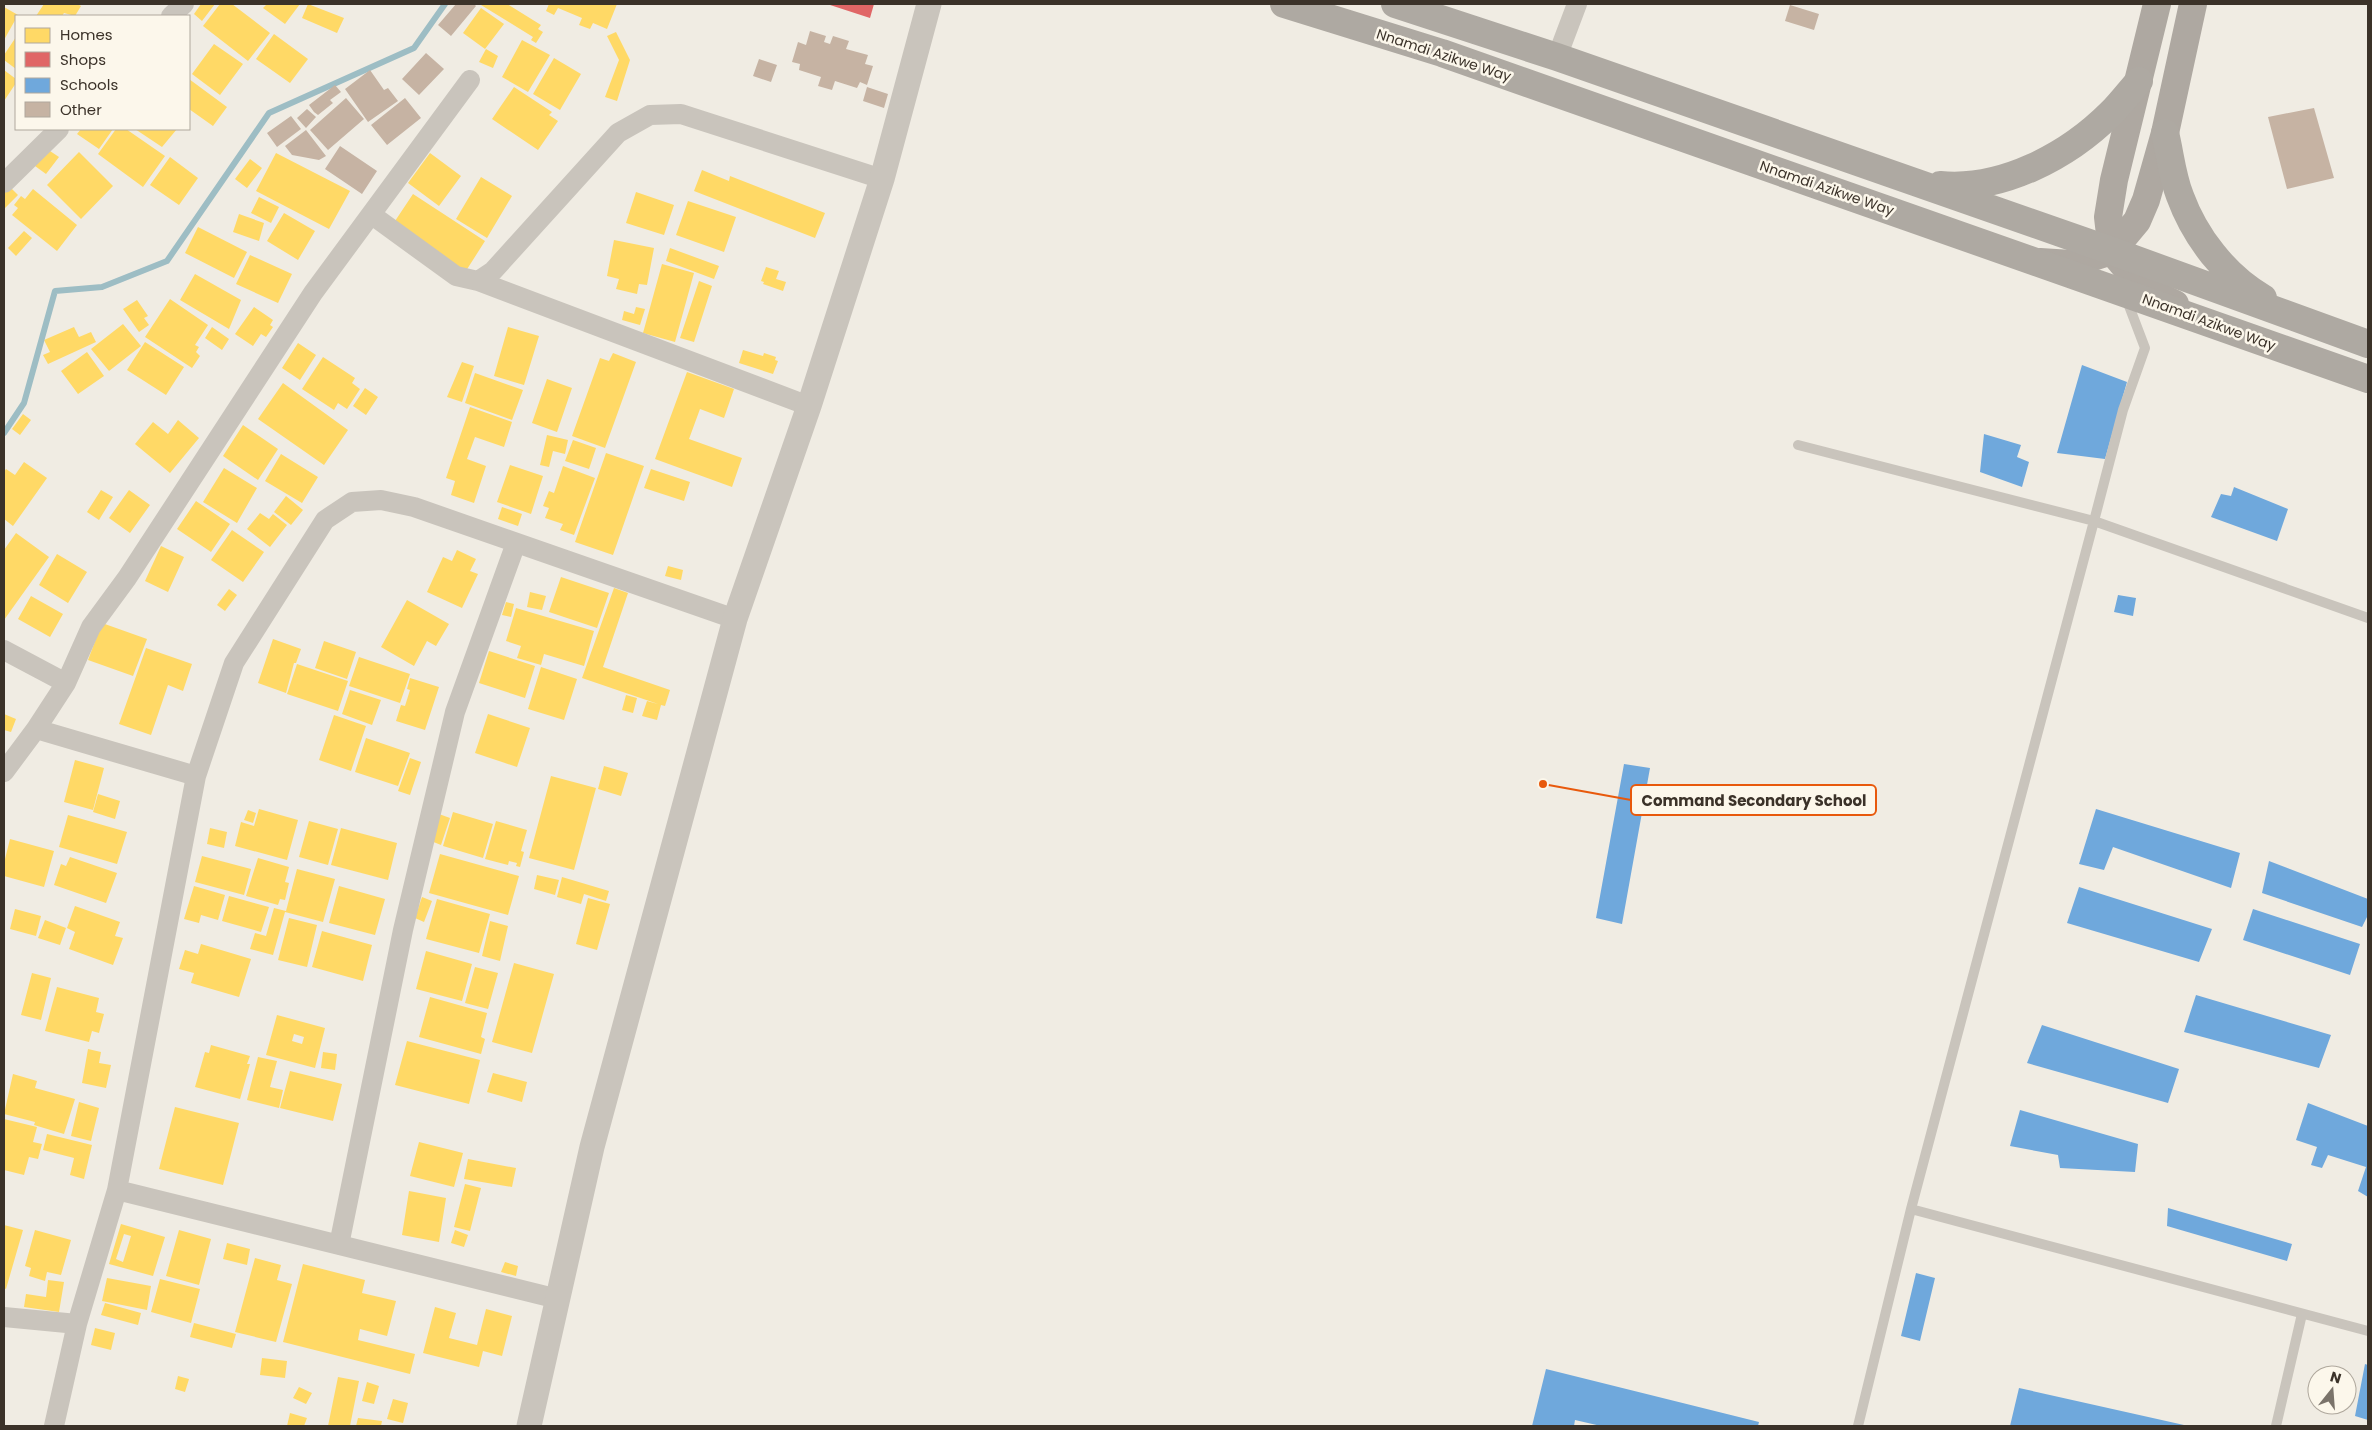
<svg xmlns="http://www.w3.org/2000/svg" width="2372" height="1430" font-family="Poppins,sans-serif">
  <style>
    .homes { fill: #ffd966; fill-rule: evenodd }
    .shops { fill: #e06666 }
    .schools { fill: #6fa8dc }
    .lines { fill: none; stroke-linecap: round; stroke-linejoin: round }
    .stream { stroke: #9dbdc4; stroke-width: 6 }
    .building { fill: #c6b3a3 }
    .service { stroke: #c9c4bc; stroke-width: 10 }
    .minor { stroke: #c9c4bc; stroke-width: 20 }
    .tertiary { stroke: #c9c4bc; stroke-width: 25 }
    .primary { stroke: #aea8a1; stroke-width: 28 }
    .trunk { stroke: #aea9a2; stroke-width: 28 }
    .labels { text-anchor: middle; stroke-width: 5; stroke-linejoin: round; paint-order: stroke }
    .street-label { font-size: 14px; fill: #3b3229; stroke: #fcf7eb }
    .leader { fill: none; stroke: #e8590c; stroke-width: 2 }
    .callout-dot { fill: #e8590c; stroke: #fcf7eb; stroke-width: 2 }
    .callout { fill: #fcf7eb; stroke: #e8590c; stroke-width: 2 }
    .callout-label { font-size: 15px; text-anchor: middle; font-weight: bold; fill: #3b3229 }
  </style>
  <rect width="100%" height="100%" fill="#f0ece3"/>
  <!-- homes -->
  <path class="homes" d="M44 4H77L81 6 75 16 64 13 62 16H36Z
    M201 4H215L202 21 194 14Z
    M220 4H232L270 33 248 61 203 26Z
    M267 4H300L285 24 263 8Z
    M308 4 344 18 337 33 302 18Z
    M482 4H507L541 25 538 29 543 32 536 43 531 40 533 37 481 5Z
    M549 4H617L607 29 593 23 590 29 579 25 582 18 558 8 554 15 546 11Z
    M4 7 18 15 4 40Z
    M481 8 504 24 485 49 463 33Z
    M616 32 630 60 617 101 605 97 619 60 607 36Z
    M274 34 308 59 290 83 256 59Z
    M16 37V69L4 60V55Z
    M522 40 550 55 528 92 502 77Z
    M214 44 243 64 220 95 192 74Z
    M486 49 498 56 493 68 479 62Z
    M554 58 581 74 560 110 533 94Z
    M4 70 16 79V83L4 101Z
    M189 79 227 107 213 126 189 109Z
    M514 87 552 112 549 115 558 121 538 150 492 119Z
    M81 129H113L99 149 77 134Z
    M116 129H126L165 156 143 187 98 154Z
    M135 129H177L162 147Z
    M47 149 59 157 46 174 35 166Z
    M79 152 113 186 81 219 47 185Z
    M276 153 350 191 329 229 256 191Z
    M430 153 461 176 439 206 408 183Z
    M170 157 198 178 179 205 150 185Z
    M250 159 262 168 247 188 235 179Z
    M702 170 729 181 730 176 825 213 815 238 694 191Z
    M481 177 512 196 487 238 456 219Z
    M10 187 18 195 4 209V192Z
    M33 189 77 225 57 251 12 215 18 208 14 205 21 196 25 199Z
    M636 192 674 205 664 235 626 223Z
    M413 194 485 241 464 274 391 227Z
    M259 197 279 207 271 223 251 213Z
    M688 201 736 217 724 252 676 235Z
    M284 213 315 231 298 260 267 241Z
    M239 214 264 223 259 241 233 232Z
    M198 227 247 252 234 278 185 253Z
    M24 231 32 238 16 256 8 248Z
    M614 240 654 248 647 285 639 284 637 294 616 289 619 279 607 276Z
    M670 248 719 266 714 279 666 261Z
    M250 255 292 274 278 303 236 284Z
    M662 264 694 273 675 342 643 333Z
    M766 267 779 271 776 279 786 282 783 291 763 284 764 282 761 281Z
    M195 274 241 300 229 329 180 300Z
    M699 281 712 286 694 342 680 338Z
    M170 299 208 325 195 345 199 347 196 352 200 356 192 368 145 337Z
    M137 300 148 316 144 318 149 325 139 332 123 309Z
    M254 307 273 320 270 325 273 327 266 337 261 334 253 346 235 334Z
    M636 307 645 309 640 325 622 320 624 311 634 314Z
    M123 324 141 346 109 371 91 349Z
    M74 327 79 337 91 332 96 342 48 364 43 355 50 352 44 340Z
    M212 327 229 339 222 350 205 338Z
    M508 327 539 336 524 385 494 376Z
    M145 342 184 367 166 395 127 370Z
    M298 343 316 355 300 380 282 368Z
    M743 350 763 356 764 353 776 357 775 360 778 361 773 374 739 363Z
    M87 352 104 376 78 394 61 371Z
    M613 353 636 362 605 448 572 436 600 358 609 361Z
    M323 357 355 378 352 383 360 389 347 409 338 403 334 410 302 389Z
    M462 362 474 366 462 402 447 397Z
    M687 372 734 389 724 418 700 409 689 439 742 458 732 487 655 459Z
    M475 373 523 390 512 420 465 403Z
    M547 379 572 388 557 432 532 423Z
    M283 383 348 430 324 465 258 419Z
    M365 388 378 397 366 415 353 406Z
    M470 407 512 422 504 447 475 437 467 459 486 466 474 503 451 495 455 481 446 478Z
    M23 414 31 420 20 435 12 429Z
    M178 420 199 438 170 473 135 444 153 422 168 434Z
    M243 425 278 449 258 480 223 456Z
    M547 435 568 440 565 454 553 451 549 467 540 465Z
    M573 440 596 448 589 469 565 461Z
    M606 453 644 466 613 555 575 542Z
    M281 454 318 477 302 503 265 481Z
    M24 462 47 478 13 526 4 519V472L6 469 15 475Z
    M510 465 543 476 531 514 497 502Z
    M563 466 595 478 574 535 560 530 563 524 545 518 549 508 543 506 549 491 554 493Z
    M224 468 257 488 237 523 203 502Z
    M651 469 690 482 684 501 644 488Z
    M101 490 113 497 99 520 87 512Z
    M129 490 150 505 130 533 109 518Z
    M286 496 303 510 291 525 274 512Z
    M196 501 230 524 211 552 177 529Z
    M502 507 522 514 518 526 498 519Z
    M260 513 269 519 273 514 287 525 270 547 247 529Z
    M232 530 264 552 243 582 211 560Z
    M16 533 49 557 4 620V550Z
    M161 546 184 557 168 592 145 581Z
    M457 550 476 559 470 571 478 574 462 608 427 592 443 557 452 561Z
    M57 554 87 572 68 603 39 585Z
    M668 566 683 570 681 580 665 576Z
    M561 577 609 593 597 628 549 612Z
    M614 588 628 593 603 667 670 690 665 706 661 705 657 720 642 716 647 701 658 704 582 678Z
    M229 589 237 595 225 611 217 605Z
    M530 592 546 596 542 610 527 607Z
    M31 596 63 614 50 637 18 619Z
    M407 600 449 624 436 646 427 641 414 666 381 647Z
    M506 602 514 604 511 617 502 615Z
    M516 608 594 631 584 666 544 654 541 665 517 658 521 646 506 641Z
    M102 623 147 639 133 676 88 660Z
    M273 639 301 649 296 663H294L286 693 258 683Z
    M324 641 356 652 347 679 315 668Z
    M146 648 192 664 183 691 168 685 151 735 119 724Z
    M489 651 535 666 525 698 479 683Z
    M359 657 410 674 400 703 349 686Z
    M297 664 348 681 338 711 287 694Z
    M541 667 577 679 564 720 528 709Z
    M410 678 439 687 425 730 396 721 401 705 405 706 410 690 407 689Z
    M350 690 381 700 372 725 342 714Z
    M626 695 637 698 633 713 622 710Z
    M4 714 16 719 11 732 4 730Z
    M488 714 530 728 517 767 475 753Z
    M334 715 366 726 351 771 319 760Z
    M366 738 410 753 398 786 355 772Z
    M410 758 421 762 410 795 398 791Z
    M75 760 104 768 93 810 64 802Z
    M604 766 628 773 621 796 598 789Z
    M551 776 596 788 574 870 529 858Z
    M98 794 120 801 115 819 93 812Z
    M259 809 298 820 287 860 235 846 241 822 254 826Z
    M248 810 256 813 253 823 244 820Z
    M453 812 493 824 483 858 443 846Z
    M439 814 450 818 441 845 431 841Z
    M68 815 127 832 117 864 59 847Z
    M309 821 338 829 328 865 299 857Z
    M496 821 527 830 521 851 524 852 520 867 516 866 517 863 509 861 508 865 485 859Z
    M210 828 227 832 224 848 207 844Z
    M341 828 397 843 388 880 331 865Z
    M10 839 54 851 44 887 4 876V863Z
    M440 854 519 876 508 915 429 893Z
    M202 856 251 869 244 895 195 882Z
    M70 857 117 873 106 903 54 885 61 864 66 866Z
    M258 858 289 867 285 882 289 883 285 900 280 899 278 905 246 896Z
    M297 869 335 879 323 922 285 912 273 955 250 949 255 933 266 936 274 908 286 911Z
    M537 875 559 880 555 895 534 889Z
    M562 877 609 891 606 901 584 894 581 904 557 897Z
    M194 886 225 895 218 920 201 915 199 923 184 919Z
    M339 886 385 899 375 935 329 923Z
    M229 896 269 907 261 932 222 921Z
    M422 897 432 901 424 922 415 918Z
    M588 898 610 904 597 950 576 944Z
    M437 899 490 914 479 953 426 939Z
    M75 906 120 922 115 936 123 938 113 965 69 949 75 932 67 928Z
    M15 909 41 916 36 936 10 929Z
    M289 918 317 925 307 967 278 960Z
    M45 920 66 928 60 945 38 938Z
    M490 921 508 926 500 961 482 956Z
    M322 931 372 945 363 981 312 967Z
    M201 944 251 959 239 997 191 983 194 973 179 969 185 950 198 954Z
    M426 951 472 964 462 1001 416 989Z
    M514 963 554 974 532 1053 492 1042Z
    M475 967 498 973 488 1009 465 1003Z
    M32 973 51 978 41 1020 21 1015Z
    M57 987 99 998 96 1012 104 1014 99 1033 92 1031 89 1042 45 1031Z
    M430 997 487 1013 481 1037 485 1039 481 1054 419 1037Z
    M277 1015 325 1028 315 1068 266 1055ZM294 1034 304 1037 302 1044 292 1041Z
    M407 1041 480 1060 469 1104 395 1085Z
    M211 1045 250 1056 247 1064H250L240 1099 195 1087 205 1052 209 1053Z
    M88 1049 101 1052 99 1063 111 1065 106 1088 82 1083Z
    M323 1052 337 1054 335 1070 321 1068Z
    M258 1057 277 1061 270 1087 283 1090 279 1108 247 1100Z
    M290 1071 342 1084 333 1121 280 1108Z
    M493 1073 527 1082 522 1102 487 1092Z
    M13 1074 37 1081 35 1088 75 1099 64 1134 34 1125 35 1122 4 1114Z
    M79 1102 99 1108 91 1141 71 1136Z
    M175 1107 239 1123 223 1185 159 1169Z
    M4 1119 37 1127 33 1142 42 1144 38 1159 29 1157 24 1175 4 1170Z
    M47 1134 92 1145 84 1179 70 1175 74 1158 43 1150Z
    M419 1142 463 1153 454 1187 410 1176Z
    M468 1159 516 1168 512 1187 464 1179Z
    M465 1184 481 1188 470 1231 454 1227Z
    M409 1191 446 1198 439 1242 402 1235Z
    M121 1224 165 1237 153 1276 109 1264ZM124 1234 131 1236 123 1262 116 1259Z
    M4 1225 23 1230 6 1289 4 1288Z
    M35 1230 71 1240 61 1275 47 1272 45 1281 29 1276 31 1268 25 1266Z
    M179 1230 211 1239 199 1285 166 1276Z
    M455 1230 468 1235 464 1247 451 1243Z
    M227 1243 250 1249 247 1265 223 1259Z
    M255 1258 281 1265 277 1280 292 1284 276 1342 235 1332Z
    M505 1262 518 1266 516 1276 501 1272Z
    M303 1264 365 1280 362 1293 396 1301 387 1336 360 1329 358 1340 415 1354 410 1374 283 1342Z
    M107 1278 151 1286 147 1310 102 1301Z
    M160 1279 200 1289 191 1323 151 1312Z
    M48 1280 64 1282 59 1312 24 1307 26 1294 46 1297Z
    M105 1303 141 1313 138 1325 101 1315Z
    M435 1307 456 1313 449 1338 477 1345 486 1309 512 1316 502 1356 483 1351 479 1367 423 1353Z
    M194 1323 236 1334 232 1348 190 1337Z
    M95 1328 115 1333 111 1350 91 1345Z
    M262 1358 287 1361 285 1378 260 1375Z
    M178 1376 189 1379 185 1392 175 1389Z
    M338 1377 359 1381 350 1426H328Z
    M367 1382 379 1386 374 1404 362 1401Z
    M299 1387 312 1393 306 1404 293 1398Z
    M393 1399 408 1403 403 1423 387 1419Z
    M290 1413 307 1418 304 1426H287Z
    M358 1418 382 1421 381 1426H356Z"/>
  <!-- shops -->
  <path class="shops" d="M827 4H874L870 18Z"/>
  <!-- schools -->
  <path class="schools" d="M2082 365 2127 382 2105 459 2057 453Z
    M1984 434 2021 445 2017 457 2029 462 2022 487 1980 472Z
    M2234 487 2288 509 2277 541 2211 517 2221 494 2231 496Z
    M2118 595 2136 598 2133 616 2114 612Z
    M1624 764 1650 768 1622 924 1596 918Z
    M2096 809 2240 853 2231 888 2113 847 2104 870 2079 864Z
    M2269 861 2368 899V915L2362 927 2262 893Z
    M2079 887 2212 929 2199 962 2067 923Z
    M2253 909 2360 944 2350 975 2243 940Z
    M2196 995 2331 1035 2319 1068 2184 1032Z
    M2042 1025 2179 1069 2168 1103 2027 1063Z
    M2308 1103 2368 1126V1197L2358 1191 2366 1167 2328 1155 2322 1168 2311 1165 2317 1147 2296 1140Z
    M2020 1110 2138 1144 2135 1172 2060 1168 2058 1155 2010 1146Z
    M2168 1208 2292 1244 2287 1261 2167 1226Z
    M1916 1273 1935 1278 1920 1341 1901 1336Z
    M2365 1364 2368 1365V1420L2355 1416Z
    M1546 1369 1759 1422 1758 1426H1601L1575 1420 1574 1426H1532Z
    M2019 1388 2184 1425V1426H2010Z"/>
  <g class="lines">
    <!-- stream -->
    <path class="stream" d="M4 433 24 403 55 291 102 287 167 261 269 113 414 48 445 4"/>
  </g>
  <!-- building -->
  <path class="building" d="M456 4H474L476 6 451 36 438 25Z
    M1790 5 1819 14 1814 30 1785 21Z
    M810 31 826 36 824 42 830 44 833 36 849 41 846 49 868 55 865 64 873 66 867 85 860 82 857 88 835 81 832 90 818 86 821 77 799 70 800 64 792 62 798 42 806 45Z
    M426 53 444 69 419 95 402 79Z
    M759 59 777 65 771 82 753 76Z
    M370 70 384 90 388 88 398 101 368 122 345 89Z
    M335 85 341 92 330 100 333 103 318 115 314 112 309 105Z
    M867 87 888 94 884 108 863 101Z
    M346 98 364 119 328 150 310 130Z
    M405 98 421 118 387 145 371 125Z
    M2314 108 2334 178 2287 189 2268 117Z
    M307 109 316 117 306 128 297 118Z
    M291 116 301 129 277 147 267 133Z
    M306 130 326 156 319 160 292 155 285 146Z
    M340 146 377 171 362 194 325 169Z"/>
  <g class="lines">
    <!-- service -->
    <path class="service" d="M1798 445 2094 521 2368 618
      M1911 1209 2368 1331
      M1858 1426 1911 1209 2094 521 2123 410 2145 348 2126 298
      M2276 1426 2302 1314"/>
    <!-- minor -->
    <path class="minor" d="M171 16 184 4
      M1557 57 1577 4
      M4 183 59 129
      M372 215 456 276 478 281 809 406
      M478 281 493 271 618 133 650 115 681 114 882 179
      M4 650 66 683
      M36 729 196 776
      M4 772 36 729 66 683 91 627 127 578 313 293 470 80
      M117 1190 558 1299
      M339 1245 403 930 455 712 516 543
      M4 1317 77 1324
      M54 1426 77 1324 117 1190 196 776 234 663 325 520 352 502 381 500 414 507 735 619"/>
    <!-- tertiary -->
    <path class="tertiary" d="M529 1426 592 1147 735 619 809 406 882 179 929 4"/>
    <!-- primary -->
    <path class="primary" d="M2157 4 2114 180 2108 217 2112 251 2127 269 2151 292 2175 304
      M2040 262 2071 264 2112 251 2137 221 2146 200 2165 133 2193 4"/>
    <!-- trunk -->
    <path class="trunk" d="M1284 4 1442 53 2368 379
      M1395 4 1557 57 2112 251 2368 344
      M2165 133C2170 153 2172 176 2180 196 2195 237 2225 276 2263 298
      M1940 185C2002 191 2068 156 2111 113 2121 103 2130 91 2139 81"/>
  </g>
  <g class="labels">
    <!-- street labels -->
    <g class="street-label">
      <text transform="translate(1444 55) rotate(18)" y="5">Nnamdi Azikwe Way</text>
      <text transform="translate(1827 188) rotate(19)" y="5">Nnamdi Azikwe Way</text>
      <text transform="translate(2209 322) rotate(20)" y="5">Nnamdi Azikwe Way</text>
    </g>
  </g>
  <!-- callouts -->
  <path class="leader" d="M1543 784L1631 800"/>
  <circle class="callout-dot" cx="1543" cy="784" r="5"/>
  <rect class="callout" x="1631" y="785" width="245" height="30" rx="5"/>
  <g class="callout-label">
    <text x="1754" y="806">Command Secondary School</text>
  </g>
  <!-- border -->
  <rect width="2372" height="1430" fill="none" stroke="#3b3229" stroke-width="10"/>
  <!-- legend -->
  <rect x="15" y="15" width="175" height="115" fill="#fcf7eb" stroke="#afa89d"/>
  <rect x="25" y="28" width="25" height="15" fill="#ffd966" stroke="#afa89d"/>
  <text x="60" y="40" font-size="15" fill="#3b3229">Homes</text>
  <rect x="25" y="52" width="25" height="15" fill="#e06666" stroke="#afa89d"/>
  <text x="60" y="65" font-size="15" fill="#3b3229">Shops</text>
  <rect x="25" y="78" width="25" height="15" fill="#6fa8dc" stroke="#afa89d"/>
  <text x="60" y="90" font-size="15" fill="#3b3229">Schools</text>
  <rect x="25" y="102" width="25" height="15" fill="#c6b3a3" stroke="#afa89d"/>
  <text x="60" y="115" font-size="15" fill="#3b3229">Other</text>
  <!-- north arrow -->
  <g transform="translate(2332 1390) rotate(17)"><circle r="24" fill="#fcf7eb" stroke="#afa89d"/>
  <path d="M0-4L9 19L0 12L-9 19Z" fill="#7a736a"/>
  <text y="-8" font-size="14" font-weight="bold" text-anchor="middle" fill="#3b3229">N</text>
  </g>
</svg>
